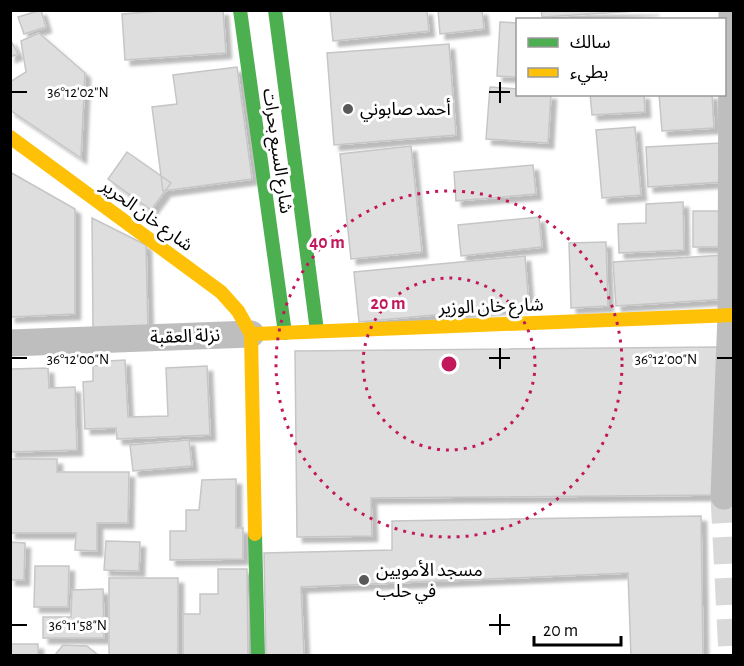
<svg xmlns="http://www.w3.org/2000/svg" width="744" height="666" font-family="'Alegreya Sans','Noto Sans Arabic',sans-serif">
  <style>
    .building { fill: #dedede; stroke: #c6c6c6; stroke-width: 1.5; filter: url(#shadow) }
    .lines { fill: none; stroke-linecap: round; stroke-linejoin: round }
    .street-tunnel { stroke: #d9d9d9; stroke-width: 27; stroke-dasharray: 27 14; stroke-linecap: butt }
    .street { stroke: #bebebe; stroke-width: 27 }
    .fast { stroke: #4caf50; stroke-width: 14 }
    .slow { stroke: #ffc107; stroke-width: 14 }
    .ticks { fill: none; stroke: #000; stroke-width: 2 }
    .ring { fill: none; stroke: #c2185b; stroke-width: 3; stroke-dasharray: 3 6 }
    .poi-dot { fill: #595959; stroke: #fff; stroke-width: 2 }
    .labels { text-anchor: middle; stroke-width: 6; stroke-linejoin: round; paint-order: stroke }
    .poi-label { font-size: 18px; fill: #000; stroke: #fff; text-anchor: start }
    .street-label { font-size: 18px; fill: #000; stroke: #fff }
    .ticks-label { font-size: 15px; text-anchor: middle; fill: #000; stroke: #fff; stroke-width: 6; stroke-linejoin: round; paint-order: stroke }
    .centre { fill: #c2185b; stroke: #fff; stroke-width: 3 }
    .ring-label { font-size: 18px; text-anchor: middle; font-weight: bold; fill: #c2185b; stroke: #fff; stroke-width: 6; stroke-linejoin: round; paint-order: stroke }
  </style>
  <defs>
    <filter id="shadow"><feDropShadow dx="5.5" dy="5.5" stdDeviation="1.5" flood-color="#0004"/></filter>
  </defs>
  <rect width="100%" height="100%" fill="#fff"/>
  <!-- building -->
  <path class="building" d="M41 10 46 27 24 34 18 17Z
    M172 10H223L226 53 125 60 122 14Z
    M330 10H427L429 31 333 41Z
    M438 10H482L484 29 440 34Z
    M541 10H654L542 17Z
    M500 22 518 23V77L497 76Z
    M39 33 85 73 81 158 10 110V82L26 72 21 41Z
    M10 39 18 54 10 57Z
    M449 44 456 135 334 145 327 53Z
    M237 67 252 179 163 191 152 107 177 104 173 75Z
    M490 87 518 89V94H551L548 143 486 139Z
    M590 94H644L645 112 592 115Z
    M659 94H712L714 128 662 131Z
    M635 127 641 195 602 198 596 130Z
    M721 143 723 182 648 187 646 147Z
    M411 146 422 252 351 259 340 154Z
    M127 152 171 183 151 210 108 179Z
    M533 165 536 194 456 201 454 172Z
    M10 172 75 209V314L10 317Z
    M683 202 684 250 619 253 618 224 646 223V204Z
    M693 211H728V247H693Z
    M539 217 542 247 461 256 458 225Z
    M92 218 146 245 148 329H93Z
    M606 242 608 306 571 308 569 243Z
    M724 255 726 299 616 306 613 262Z
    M525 256 529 306 359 322 354 272Z
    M721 347 723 495 371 498 372 536 297 537 295 351Z
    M125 360 128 417 168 416 166 368 207 366 210 435 117 439 116 428 85 429 83 382 93 381V366L108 365V361Z
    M48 368 49 388 75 387 77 450 10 452V369Z
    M189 440 192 466 133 471 130 445Z
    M10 459H57V472H129L128 523H97V551L75 550 76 533H10Z
    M236 479V528H243V559L170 560V531H186V510H199L202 480Z
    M701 516 703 656H631L628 573 301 587 304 656H266L264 553 392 550V521Z
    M106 541 140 542 139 571 104 570Z
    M10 542 25 543 24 580H10Z
    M35 566H69L68 607H34Z
    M218 569H247L248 656H183V614H200V594H218Z
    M109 578H178V656H109Z
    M103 589 104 638H43V617H71L72 590Z
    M10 644H38V656H10Z
    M63 645 87 646 99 656H54Z"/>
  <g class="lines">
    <!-- street-tunnel -->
    <path class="street-tunnel" d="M724 496 732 656"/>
    <!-- street -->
    <path class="street" d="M10 343 251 334
      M724 496 731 315 732 10"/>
    <!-- fast -->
    <path class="fast" d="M240 10 285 333
      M275 10 317 331
      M255 534 258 656"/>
    <!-- slow -->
    <path class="slow" d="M10 137 221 292 238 311 251 334 255 534
      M251 334 734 315"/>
  </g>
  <!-- ticks -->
  <path class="ticks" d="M500 82V103M12 92H27M489 92H510M500 348V369M12 358H27M489 358H510M717 358H732M500 614V635M12 625H27M489 625H510"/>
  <!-- distance rings -->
  <g class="ring">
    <circle cx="449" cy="364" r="86"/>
    <circle cx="449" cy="364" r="173"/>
  </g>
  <!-- markers -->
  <g class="poi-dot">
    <circle cx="348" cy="109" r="6"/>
    <circle cx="364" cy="580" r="6"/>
  </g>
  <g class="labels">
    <!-- poi labels -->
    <g class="poi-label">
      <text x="360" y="115">أحمد صابوني</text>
      <text x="376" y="576">مسجد الأمويين<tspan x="376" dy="21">في حلب</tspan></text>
    </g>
    <!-- street labels -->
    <g class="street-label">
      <text transform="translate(278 151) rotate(82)" y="6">شارع السبع بحرات</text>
      <text transform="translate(147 215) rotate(36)" y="6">شارع خان الحرير</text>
      <text transform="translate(491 306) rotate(-2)" y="6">شارع خان الوزير</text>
      <text transform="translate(185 336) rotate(-2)" y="6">نزلة العقبة</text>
    </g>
  </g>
  <g class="ticks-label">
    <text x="78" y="97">36°12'02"N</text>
    <text x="78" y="364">36°12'00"N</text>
    <text x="666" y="364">36°12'00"N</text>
    <text x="78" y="630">36°11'58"N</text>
  </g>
  <circle cx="449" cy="364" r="9" class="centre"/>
  <g class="ring-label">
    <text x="327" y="248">40 m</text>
    <text x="388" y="309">20 m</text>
  </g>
  <!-- border -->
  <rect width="744" height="666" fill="none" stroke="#000000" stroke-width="24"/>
  <!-- legend -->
  <rect x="516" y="18" width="210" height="78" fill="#ffffff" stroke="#999999" stroke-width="1.5"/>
  <rect x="528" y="38" width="30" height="9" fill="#4caf50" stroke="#999999" stroke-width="1.5"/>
  <text x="570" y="48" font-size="18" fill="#000000">سالك</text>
  <rect x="528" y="68" width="30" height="9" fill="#ffc107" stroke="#999999" stroke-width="1.5"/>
  <text x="570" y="78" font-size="18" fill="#000000">بطيء</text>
  <!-- scale -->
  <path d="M534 636v9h87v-9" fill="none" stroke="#000000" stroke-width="3"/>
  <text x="543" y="636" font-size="18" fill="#000000" stroke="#ffffff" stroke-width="4.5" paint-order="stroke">20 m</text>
</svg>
